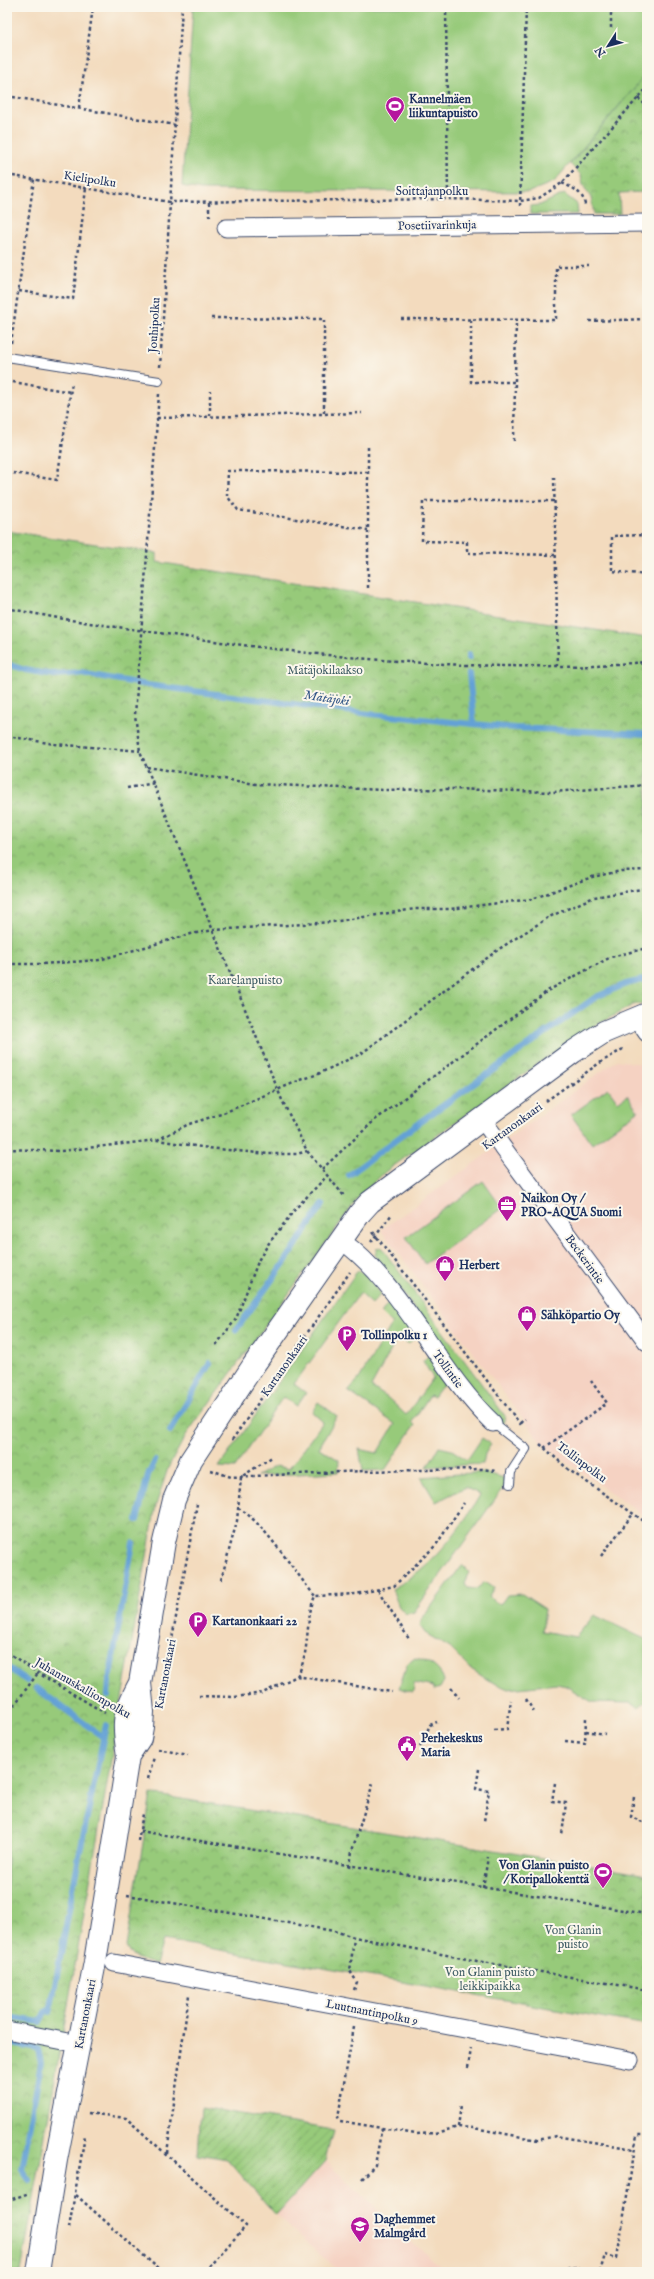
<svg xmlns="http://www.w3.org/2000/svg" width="654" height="2279" font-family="'IM FELL English',serif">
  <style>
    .built { fill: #f5d2c2 }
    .grass { fill: #97ca7a; stroke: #597c6c }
    .park { fill: url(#park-crowns); stroke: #597c6c }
    .garden { fill: url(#garden-furrows); stroke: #597c6c }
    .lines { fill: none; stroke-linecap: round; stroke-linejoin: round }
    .stream { stroke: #63a1d5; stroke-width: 6 }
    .lane-casing { stroke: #3b496c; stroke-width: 10 }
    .street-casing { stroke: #3b496c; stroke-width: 19 }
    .secondary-casing { stroke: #3b496c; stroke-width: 24 }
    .path { stroke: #3b496c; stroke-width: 2.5; stroke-dasharray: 3 3; stroke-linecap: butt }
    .lane { stroke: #fff; stroke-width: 8 }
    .street { stroke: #fff; stroke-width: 17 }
    .secondary { stroke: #fff; stroke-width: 22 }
    .labels { text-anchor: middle; stroke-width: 4; stroke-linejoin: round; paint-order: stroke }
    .poi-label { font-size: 12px; font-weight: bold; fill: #1b2f5e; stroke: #fbf7ec; text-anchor: start }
    .street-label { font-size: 12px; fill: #1b2f5e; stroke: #fbf7ec }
    .park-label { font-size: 12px; fill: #405e66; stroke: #fbf7ec }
    .water-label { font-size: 13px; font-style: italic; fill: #345788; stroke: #fbf7ec }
  </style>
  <defs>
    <pattern id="park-crowns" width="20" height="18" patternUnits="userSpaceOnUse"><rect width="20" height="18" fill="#97ca7a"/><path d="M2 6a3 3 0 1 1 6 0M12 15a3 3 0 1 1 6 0" fill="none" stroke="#7aa467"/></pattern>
    <pattern id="garden-furrows" width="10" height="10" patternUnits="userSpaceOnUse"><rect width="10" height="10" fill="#97ca7a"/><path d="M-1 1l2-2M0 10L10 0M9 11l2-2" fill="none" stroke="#7aa467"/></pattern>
  </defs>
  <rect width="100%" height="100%" fill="#fbf7ec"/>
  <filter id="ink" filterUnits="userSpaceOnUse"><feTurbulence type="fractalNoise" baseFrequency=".025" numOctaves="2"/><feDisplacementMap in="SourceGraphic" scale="8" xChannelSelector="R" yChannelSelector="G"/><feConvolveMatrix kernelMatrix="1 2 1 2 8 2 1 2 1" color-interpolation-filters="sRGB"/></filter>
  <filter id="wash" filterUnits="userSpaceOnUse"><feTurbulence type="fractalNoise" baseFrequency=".012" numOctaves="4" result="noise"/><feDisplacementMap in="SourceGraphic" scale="16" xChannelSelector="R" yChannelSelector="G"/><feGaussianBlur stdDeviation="0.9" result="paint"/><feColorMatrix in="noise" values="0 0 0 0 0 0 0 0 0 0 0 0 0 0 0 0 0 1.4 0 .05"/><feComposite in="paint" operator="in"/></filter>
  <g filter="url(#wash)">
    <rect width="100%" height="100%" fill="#f3dbbe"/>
    <!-- built -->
    <path class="built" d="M617 1060 647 1065V1518L543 1445 381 1230Z
      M325 2161 444 2271V2272H339L276 2215Z"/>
    <!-- grass -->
    <path class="grass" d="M193 7H647V73L554 182 529 192 201 190 182 186Z
      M564 194 577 204 578 214H530V206L540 205Z
      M608 1088 618 1102 627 1095 638 1111 592 1144 571 1115Z
      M483 1181 502 1208 425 1264 406 1237Z
      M381 1247 505 1416 503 1424 500 1425 495 1420 375 1255 377 1248Z
      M358 1270 366 1275 381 1294 372 1304 360 1293 294 1384 306 1393 296 1406 283 1397 235 1468 219 1467Z
      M390 1301 416 1337 409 1344 398 1337 371 1387 388 1398 406 1415 433 1378 423 1361 430 1354 448 1378 434 1397 430 1395 412 1422 415 1425 385 1470 363 1471 359 1449 377 1453 395 1424 348 1391 359 1379 392 1324 381 1313Z
      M318 1402 337 1416 319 1448 339 1460 338 1472 257 1476 276 1466 289 1469 323 1422 312 1412Z
      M482 1438 491 1444 485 1454 483 1464 427 1467 439 1447 452 1450 467 1460Z
      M484 1472 504 1478 505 1485 414 1612 406 1614 399 1607 392 1589C430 1569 459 1532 480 1495L466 1487 436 1502 421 1477Z
      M462 1565 469 1572 464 1583 468 1588 476 1589 485 1582 494 1588 489 1597 500 1605 507 1595 522 1594 545 1609 542 1631 576 1637 594 1615 647 1640V1701L639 1708 631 1703 592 1702 566 1686 557 1684 508 1689 488 1680 471 1669 450 1648 425 1633 420 1626 422 1619Z
      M415 1658C426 1659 442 1669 444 1681L440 1688 434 1690V1687L414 1683 413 1692 399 1688 407 1664Z"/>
    <!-- park -->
    <path class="park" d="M647 73V192L619 193 620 214H594L591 198 583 185 581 175 570 164Z
      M7 531 157 553V562L647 638V1002L633 1005 580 1034 385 1172 359 1197 186 1435 168 1468 156 1505 21 2272H7Z
      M151 1794 647 1875V2025L163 1940 156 1965 133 1957 126 1947Z"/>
    <!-- garden -->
    <path class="garden" d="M201 2107 333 2130 325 2161 276 2215 227 2159 198 2154Z"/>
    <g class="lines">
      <!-- stream -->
      <path class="stream" d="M469 658V654
        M7 664 25 670 54 675 81 673 147 685 370 714 515 728 647 734
        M469 674 474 724
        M349 1175 417 1124 596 997 626 984 647 979
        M236 1330 285 1262 323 1204
        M170 1431 210 1363
        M137 1520 148 1475 155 1461
        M7 1667 27 1681
        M36 1688 103 1737
        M108 1696 109 1681 133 1543
        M50 2012 79 1856 106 1725
        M7 2017 40 2022 45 2012 51 2009
        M7 2043 38 2049 41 2063 22 2169 30 2180"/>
    </g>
  </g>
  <g filter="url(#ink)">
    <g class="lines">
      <defs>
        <path id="lane" d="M7 357 159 381
          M493 1423 526 1449 511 1472 510 1484"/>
        <path id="street" d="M226 228 647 223
          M636 1017 647 1033
          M481 1118 647 1342
          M342 1241C403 1285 438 1371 493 1423
          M114 1963 630 2060
          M7 2030 79 2044"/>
        <path id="secondary" d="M128 1756 140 1738 142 1727 143 1712 140 1683 164 1542 174 1500 191 1460 253 1366 360 1213 370 1202 573 1052 604 1032 647 1014
          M38 2272 56 2160 95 1962 128 1756C123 1720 122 1716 140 1683"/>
      </defs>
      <!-- lane casing -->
      <use href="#lane" class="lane-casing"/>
      <!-- street casing -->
      <use href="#street" class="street-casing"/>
      <!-- secondary casing -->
      <use href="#secondary" class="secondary-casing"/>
      <!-- path -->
      <path class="path" d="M446 7 448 199
        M611 28V7
        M7 96 175 125
        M638 98 647 106
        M79 108 93 7
        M7 175 170 202 448 199 520 201 539 198 562 183 647 88
        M562 183C573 188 583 192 585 205
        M209 202V215L211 217
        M520 206 526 7
        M19 291 73 299 86 188
        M211 318 324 319V413
        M401 319 556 320V266H589
        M471 320V382H515
        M589 321 647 319
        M11 343 34 179
        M160 367 182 7
        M7 381 70 392
        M159 394 135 715 140 751 282 1100 307 1151 345 1197
        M210 416V391
        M157 418 362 413
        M514 441 516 320
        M368 447V589
        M7 472 57 480 72 382
        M368 472 228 471 227 496 238 510 368 530
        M554 477 558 667
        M554 501H423L422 541 467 542V553L555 555
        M647 535 612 536V571L647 575
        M7 608C62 620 118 627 173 635 330 659 489 674 647 662
        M7 736 55 744 140 751
        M147 767 256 784 383 790 451 789 552 792 647 785
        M127 788 155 783
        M7 964H43L99 960 191 934 214 930 332 922 415 909H450L532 899 592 877 621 871 647 870
        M546 1101 598 1064 623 1049
        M157 1140 189 1124 221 1114 298 1081 318 1074 362 1053 499 949 549 917 594 897 647 888
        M7 1149 61 1151 157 1140 208 1148 268 1154H297L307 1151
        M322 1169 375 1120 549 990 611 957 647 948
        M373 1232 521 1425
        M371 1242 392 1214
        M216 1345 236 1319 259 1259 269 1243 296 1208 327 1176
        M520 1423 525 1419
        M232 1440 350 1272
        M540 1444 569 1470 647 1523
        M544 1448 607 1403 591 1381
        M211 1470 231 1477 363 1471 482 1469 496 1471
        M238 1508C261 1519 296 1574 315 1596
        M601 1556 633 1514
        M221 1580 237 1521 241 1477 272 1457
        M378 1590 409 1639
        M7 1652 38 1673 105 1713
        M168 1660 197 1504
        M297 1676C311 1653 304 1621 315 1596L356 1594 394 1586 436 1545 464 1503
        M451 1688 459 1698
        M199 1696 235 1697 263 1693 297 1676 392 1692
        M526 1699 534 1712
        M7 1715 38 1673
        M494 1730 507 1729 511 1700
        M586 1731 605 1734
        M565 1741 585 1743 586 1718
        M420 1747 430 1725 437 1722
        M158 1749 188 1755
        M479 1769 476 1789 489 1791 484 1821
        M148 1779 154 1757
        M555 1783 552 1801 566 1803 562 1835
        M634 1797 631 1817 647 1824
        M140 1831 647 1914
        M138 1841 143 1814
        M350 1867 352 1851 373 1783
        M483 1888 488 1857
        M127 1895 334 1931 354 1937 477 1961 647 1990
        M354 1990 357 1982 350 1971 354 1938
        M354 2027 338 2117 340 2121 416 2134 435 2133 458 2127 474 2128 538 2140 556 2136 634 2149
        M468 2068 471 2049
        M88 2113 126 2118 246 2226 204 2272
        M458 2127 461 2105
        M167 2153 189 1995
        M362 2179 375 2165 382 2127
        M76 2195 162 2272
        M7 2201 29 2193
        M69 2228 85 2135
        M562 2272 569 2267 598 2272
        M600 2272 605 2255 617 2258 637 2135H645"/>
      <!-- lane -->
      <use href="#lane" class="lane"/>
      <!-- street -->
      <use href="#street" class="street"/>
      <!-- secondary -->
      <use href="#secondary" class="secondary"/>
    </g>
  </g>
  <!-- icons -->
  <defs>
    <symbol id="stadium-pin" viewBox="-11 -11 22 30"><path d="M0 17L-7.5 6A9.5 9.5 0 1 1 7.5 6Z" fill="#b5179e" stroke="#fbf7ec"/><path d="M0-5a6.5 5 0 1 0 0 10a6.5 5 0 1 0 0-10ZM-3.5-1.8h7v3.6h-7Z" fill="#fff"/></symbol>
    <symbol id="office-pin" viewBox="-11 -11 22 30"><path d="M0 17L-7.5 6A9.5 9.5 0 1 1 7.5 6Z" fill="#b5179e" stroke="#fbf7ec"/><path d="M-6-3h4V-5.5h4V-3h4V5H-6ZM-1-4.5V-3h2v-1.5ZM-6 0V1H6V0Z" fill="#fff"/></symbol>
    <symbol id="shop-pin" viewBox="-11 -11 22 30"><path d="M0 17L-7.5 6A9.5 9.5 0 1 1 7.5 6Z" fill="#b5179e" stroke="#fbf7ec"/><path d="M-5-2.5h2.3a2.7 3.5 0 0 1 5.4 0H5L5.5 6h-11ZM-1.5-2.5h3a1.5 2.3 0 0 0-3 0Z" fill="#fff"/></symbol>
    <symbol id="parking-pin" viewBox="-11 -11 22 30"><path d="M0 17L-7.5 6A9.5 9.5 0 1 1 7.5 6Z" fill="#b5179e" stroke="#fbf7ec"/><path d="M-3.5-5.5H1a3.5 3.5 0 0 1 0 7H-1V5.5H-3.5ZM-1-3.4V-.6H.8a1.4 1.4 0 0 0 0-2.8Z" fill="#fff"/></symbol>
    <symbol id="civic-pin" viewBox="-11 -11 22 30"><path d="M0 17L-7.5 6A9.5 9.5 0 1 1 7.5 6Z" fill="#b5179e" stroke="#fbf7ec"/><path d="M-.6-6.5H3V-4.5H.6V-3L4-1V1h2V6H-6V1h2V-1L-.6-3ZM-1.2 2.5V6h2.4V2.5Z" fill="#fff"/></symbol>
    <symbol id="school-pin" viewBox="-11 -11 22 30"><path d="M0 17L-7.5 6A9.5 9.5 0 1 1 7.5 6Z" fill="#b5179e" stroke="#fbf7ec"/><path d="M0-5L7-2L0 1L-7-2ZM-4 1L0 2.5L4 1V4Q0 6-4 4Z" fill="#fff"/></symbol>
  </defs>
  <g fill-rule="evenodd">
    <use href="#stadium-pin" x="384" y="95" width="22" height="30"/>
    <use href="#office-pin" x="496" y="1194" width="22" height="30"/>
    <use href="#shop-pin" x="434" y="1254" width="22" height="30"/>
    <use href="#shop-pin" x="516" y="1304" width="22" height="30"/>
    <use href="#parking-pin" x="336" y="1324" width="22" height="30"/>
    <use href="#parking-pin" x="187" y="1610" width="22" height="30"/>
    <use href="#civic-pin" x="396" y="1734" width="22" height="30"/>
    <use href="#stadium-pin" x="592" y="1861" width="22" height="30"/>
    <use href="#school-pin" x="349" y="2215" width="22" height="30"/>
  </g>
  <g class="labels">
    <!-- poi labels -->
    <g class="poi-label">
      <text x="409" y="103">Kannelmäen<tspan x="409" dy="14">liikuntapuisto</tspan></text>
      <text x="521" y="1202">Naikon Oy /<tspan x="521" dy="14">PRO-AQUA Suomi</tspan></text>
      <text x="459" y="1269">Herbert</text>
      <text x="541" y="1319">Sähköpartio Oy</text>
      <text x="361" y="1339">Tollinpolku 1</text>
      <text x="212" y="1625">Kartanonkaari 22</text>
      <text x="421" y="1742">Perhekeskus<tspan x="421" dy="14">Maria</tspan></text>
      <text x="589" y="1869" text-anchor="end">Von Glanin puisto<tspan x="589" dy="14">/ Koripallokenttä</tspan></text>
      <text x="374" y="2223">Daghemmet<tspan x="374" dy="14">Malmgård</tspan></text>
    </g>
    <!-- street labels -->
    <g class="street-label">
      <text transform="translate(90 179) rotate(9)" y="4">Kielipolku</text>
      <text x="432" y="195">Soittajanpolku</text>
      <text transform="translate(437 225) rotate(-1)" y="4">Posetiivarinkuja</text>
      <text transform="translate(154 325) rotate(-87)" y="4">Jouhipolku</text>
      <text transform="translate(512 1126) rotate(-36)" y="4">Kartanonkaari</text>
      <text transform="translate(585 1259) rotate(54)" y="4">Beckerintie</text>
      <text transform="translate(284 1366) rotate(-55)" y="4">Kartanonkaari</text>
      <text transform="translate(448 1369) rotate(54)" y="4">Tollintie</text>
      <text transform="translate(582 1462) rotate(37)" y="4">Tollinpolku</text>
      <text transform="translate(165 1674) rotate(-79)" y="4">Kartanonkaari</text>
      <text transform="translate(83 1688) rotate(30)" y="4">Juhannuskallionpolku</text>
      <text transform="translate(372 2012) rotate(11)" y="4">Luutnantinpolku 9</text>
      <text transform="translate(85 2014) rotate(-79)" y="4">Kartanonkaari</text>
    </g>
    <!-- park labels -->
    <g class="park-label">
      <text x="325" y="674">Mätäjokilaakso</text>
      <text x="245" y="984">Kaarelanpuisto</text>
      <text x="573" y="1934">Von Glanin<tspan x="573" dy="14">puisto</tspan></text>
      <text x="490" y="1976">Von Glanin puisto<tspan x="490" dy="14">leikkipaikka</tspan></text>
    </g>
    <!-- water labels -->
    <g class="water-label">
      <text transform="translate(327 697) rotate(8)" y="5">Mätäjoki</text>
    </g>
  </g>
  <!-- margin -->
  <rect width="654" height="2279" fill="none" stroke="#fbf7ec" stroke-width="24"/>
  <!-- north arrow -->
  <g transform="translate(608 46) rotate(234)" stroke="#fbf7ec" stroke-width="3" paint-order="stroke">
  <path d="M0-3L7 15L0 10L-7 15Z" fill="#1b2f5e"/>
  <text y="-6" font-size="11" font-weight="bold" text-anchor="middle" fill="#1b2f5e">N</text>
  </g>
</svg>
